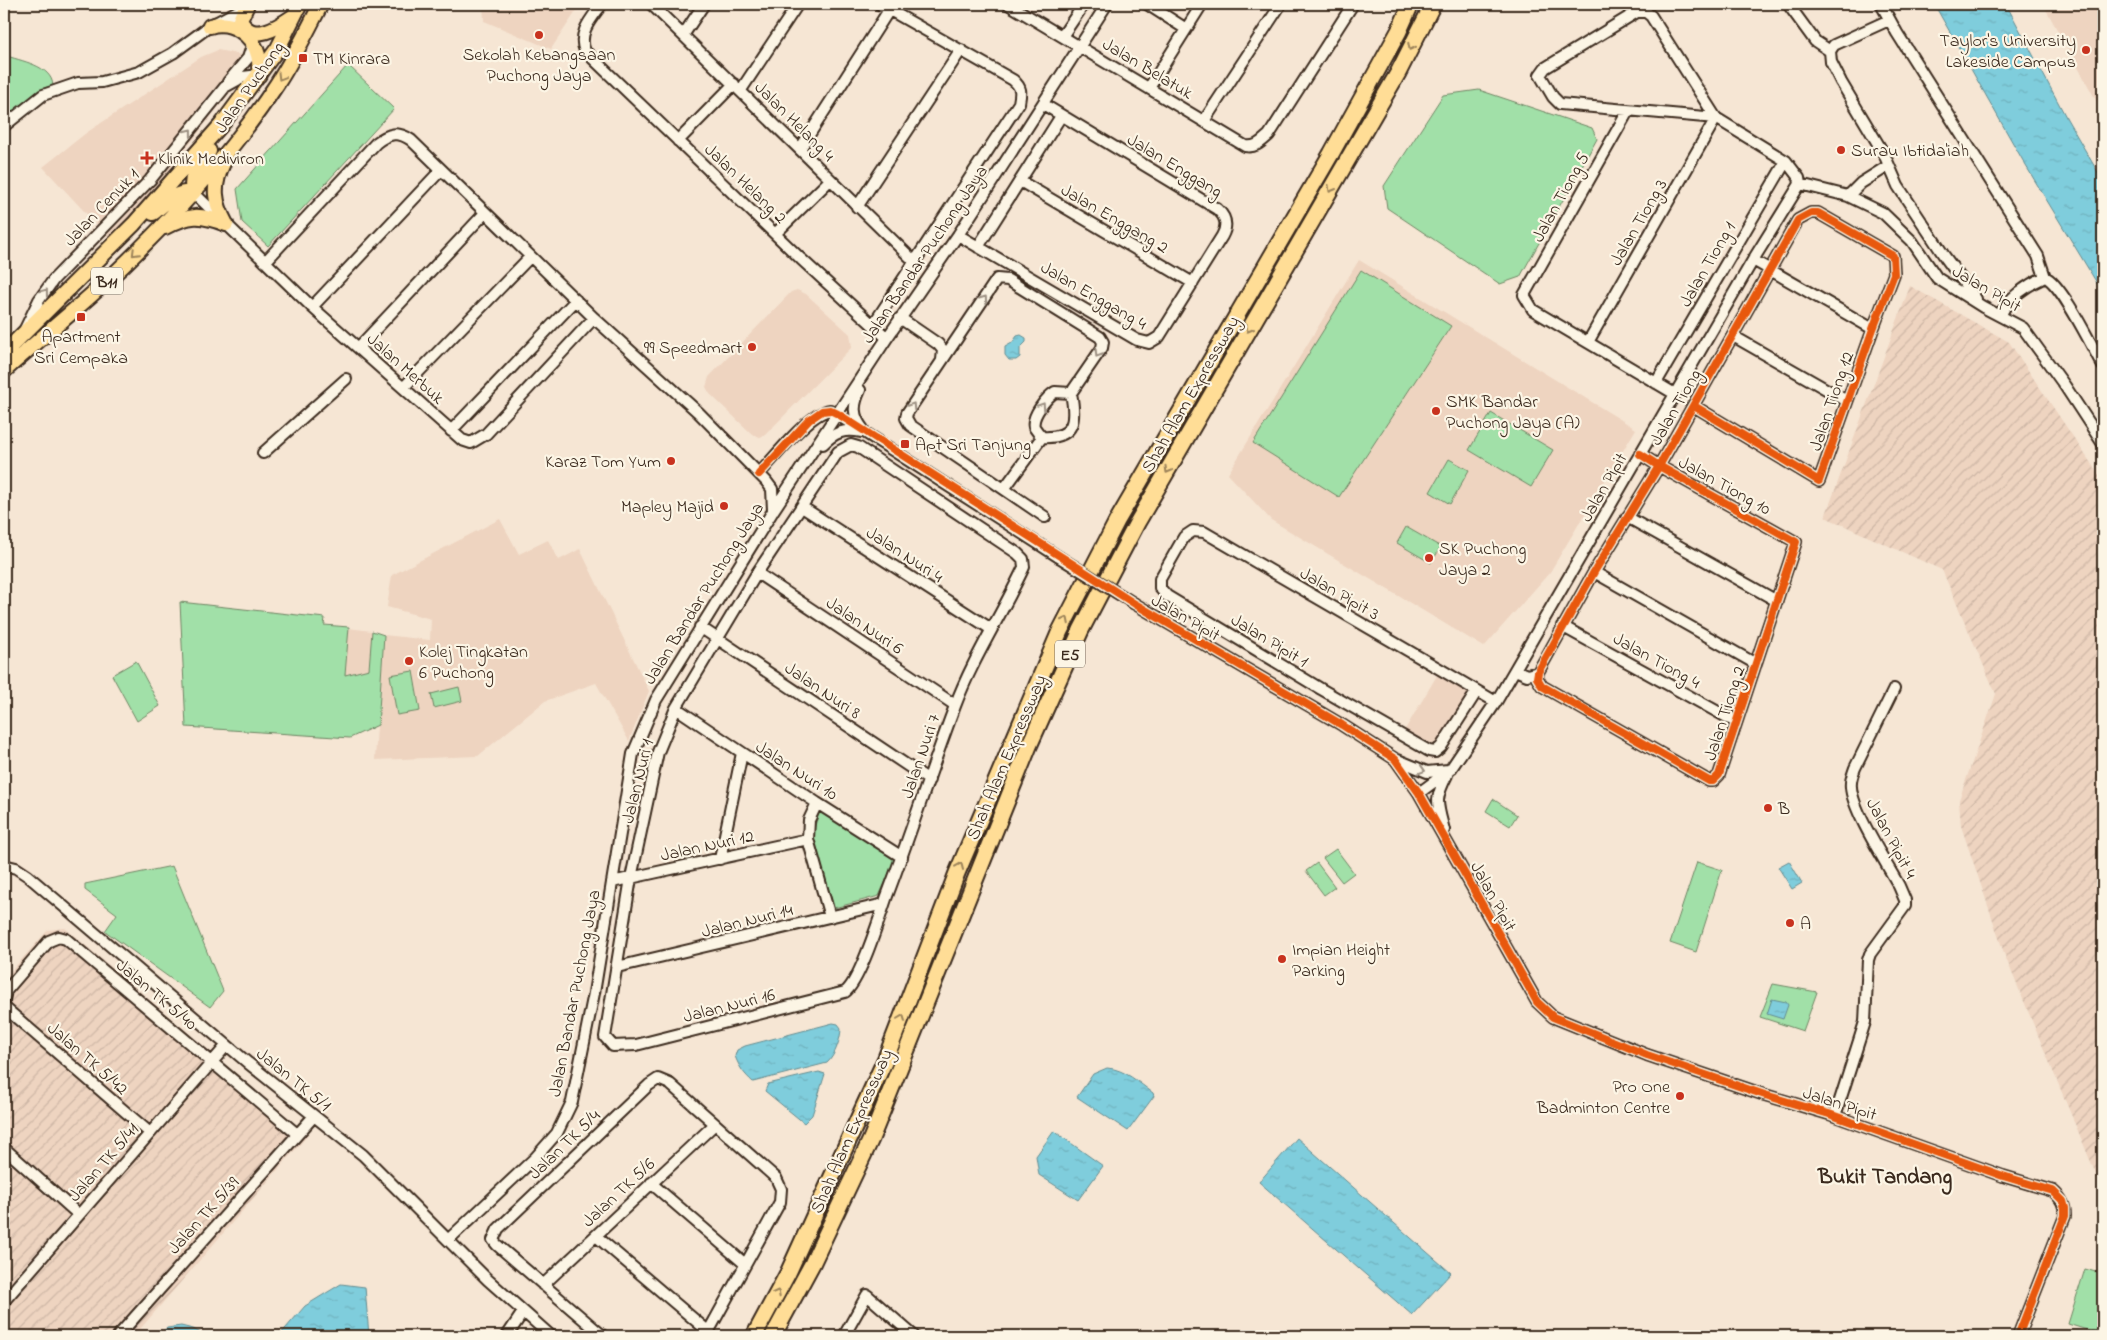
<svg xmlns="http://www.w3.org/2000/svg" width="2107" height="1340" font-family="'Indie Flower',sans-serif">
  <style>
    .built { fill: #eed4c0 }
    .industrial { fill: url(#industrial-furrows) }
    .park { fill: #a1e0a8; stroke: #6e8563 }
    .water { fill: url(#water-ripples); stroke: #648c90 }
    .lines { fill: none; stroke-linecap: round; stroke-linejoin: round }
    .minor-casing { stroke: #3b2a1e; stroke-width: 14 }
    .major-casing { stroke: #3b2a1e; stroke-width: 18 }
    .highway-casing { stroke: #3b2a1e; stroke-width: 19 }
    .minor { stroke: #fcf5e5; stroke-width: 10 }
    .major { stroke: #ffdd96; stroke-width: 14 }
    .highway { stroke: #ffdd96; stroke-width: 15 }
    .minor-bridge-casing { stroke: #3b2a1e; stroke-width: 14; stroke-linecap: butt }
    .minor-bridge { stroke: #fcf5e5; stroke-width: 10 }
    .cycleway-casing { stroke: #fcf5e5; stroke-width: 11 }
    .cycleway { stroke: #e8590c; stroke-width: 8 }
    .oneway { stroke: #9d845a }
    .oneway2 { stroke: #9c9082 }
    .poi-dot { fill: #c8321e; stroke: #fcf5e5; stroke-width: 2 }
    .labels { text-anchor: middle; stroke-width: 4.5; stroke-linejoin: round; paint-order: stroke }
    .shield { fill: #fcf5e5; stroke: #75675a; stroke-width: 1 }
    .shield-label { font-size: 16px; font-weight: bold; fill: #3b2a1e }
    .poi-label { font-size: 18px; fill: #3b2a1e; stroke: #fcf5e5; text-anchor: start }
    .street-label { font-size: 18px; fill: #3b2a1e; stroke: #fcf5e5 }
    .district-label { font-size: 22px; font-weight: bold; fill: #3b2a1e; stroke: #fcf5e5 }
  </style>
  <defs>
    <pattern id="industrial-furrows" width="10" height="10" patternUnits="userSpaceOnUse" patternTransform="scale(1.25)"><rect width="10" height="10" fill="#eed4c0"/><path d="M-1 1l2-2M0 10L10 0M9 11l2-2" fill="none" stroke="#cdb6a5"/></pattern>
    <pattern id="water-ripples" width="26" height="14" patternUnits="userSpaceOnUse" patternTransform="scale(1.25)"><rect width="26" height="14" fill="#7fcddc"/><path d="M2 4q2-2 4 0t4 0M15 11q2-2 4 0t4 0" fill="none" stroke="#6fb0bc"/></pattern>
  </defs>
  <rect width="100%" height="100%" fill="#f6e6d4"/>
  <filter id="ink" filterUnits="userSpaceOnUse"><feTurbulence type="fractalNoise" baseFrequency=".02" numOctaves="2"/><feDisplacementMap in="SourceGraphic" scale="10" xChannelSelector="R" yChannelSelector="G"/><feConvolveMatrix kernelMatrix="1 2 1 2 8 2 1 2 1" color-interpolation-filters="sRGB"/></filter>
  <g filter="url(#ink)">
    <!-- built -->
    <path class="built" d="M483 4H581L551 49 484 21Z
      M2043 4H2103V130L2096 100Z
      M218 50 256 58 164 177 111 240 43 167 86 133 201 57Z
      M1359 260 1636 429 1550 572 1484 647 1271 520 1228 474Z
      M797 290 806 294 850 334 852 347 765 435 760 437 752 434 710 394 706 387 709 377 791 292Z
      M500 519 519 554 548 540 559 560 580 549 649 691 629 741 596 683 545 701 478 756 375 760 377 726 350 738 186 727 180 602 325 618 324 625 372 631 384 635 430 640 431 619 387 607 392 575Z
      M1439 672 1472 692 1438 746 1431 748 1403 733Z"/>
    <!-- industrial -->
    <path class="industrial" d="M1910 286 2009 342 2103 481V1191L2005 956 1961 826 1959 800 1996 694 1942 570 1825 517Z
      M65 928 308 1135 134 1336H4V979L48 930Z"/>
    <!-- park -->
    <path class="park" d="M4 55C20 61 52 65 53 86L43 90 4 119Z
      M348 65 394 109 268 246 242 222 237 189Z
      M1479 90 1592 128 1597 139 1520 277 1500 284 1387 208 1384 186 1443 95Z
      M1361 270 1451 326 1339 497 1253 443Z
      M1491 413 1553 450 1531 487 1469 450Z
      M1449 459 1469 470 1450 504 1430 492Z
      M1406 527 1441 547 1431 563 1397 543Z
      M180 602 325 618 324 625 349 627 345 675 369 669 372 631 384 635 378 725 350 738 186 727Z
      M136 661 160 706 137 721 112 675Z
      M413 671 420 711 397 715 390 675Z
      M459 687 462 701 434 708 431 694Z
      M1493 799 1517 815 1510 826 1486 811Z
      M820 810 895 860 879 896 834 908 812 835Z
      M1336 849 1354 873 1342 882 1323 858Z
      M1697 862 1722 870 1696 952 1670 943Z
      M1317 863 1335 887 1324 895 1306 871Z
      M172 866 223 991 210 1007 105 931 117 914 85 890V884Z
      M1773 984 1817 992 1803 1031 1760 1017Z
      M2085 1269 2103 1274V1335L2068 1324Z"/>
    <!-- water -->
    <path class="water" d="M1934 4H2006L2067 119 2103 181V293L2026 166Z
      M1021 335 1026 338V342L1020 348V357L1016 360H1009L1005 355V347L1012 343 1017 336Z
      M1789 861 1802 883 1792 889 1778 867Z
      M1772 999 1786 1002 1788 1005 1783 1019 1767 1014Z
      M833 1023 838 1024 841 1028C841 1038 835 1056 827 1063L753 1082C744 1074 739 1067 735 1056L737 1050 745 1046Z
      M1107 1068C1125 1069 1139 1083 1153 1093L1154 1096 1128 1131 1077 1097 1093 1074Z
      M819 1072 825 1074 812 1115 804 1123 765 1091 768 1084Z
      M1054 1131 1103 1166 1078 1200 1039 1175 1036 1156Z
      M1297 1138 1451 1273 1412 1315 1259 1182Z
      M341 1284 365 1287 369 1336H279L305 1306Z
      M181 1326 193 1329 207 1336H157L167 1328Z"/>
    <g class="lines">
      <defs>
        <path id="minor" d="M602 4C592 18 577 33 585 51L801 259 887 338
          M651 4 915 262
          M1008 4 1245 146C1256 148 1261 142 1269 135L1353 4
          M1147 4 1186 29
          M1788 4 1815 41 1830 51
          M1881 4 1897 33 2038 256 2045 277
          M1889 20 1834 45 1830 51 1831 62 1841 82 1884 154 1898 186 1945 257 1976 299
          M684 34 704 4
          M1063 35 1084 4
          M228 82 248 58 253 43
          M1149 88 1202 4
          M741 90 798 4
          M1628 111 1524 295 1533 310 1675 394
          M1716 118 1651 16 1646 12H1637L1545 68 1540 75 1553 97 1560 104 1716 118 1786 161 1799 178 1800 184
          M1204 121 1281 4
          M4 126 43 95 78 83 102 82 139 72 173 53 210 26 247 6
          M678 141 734 84
          M800 149 889 10
          M1020 181 1193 283
          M193 192 312 307 462 440 471 443 486 434 594 318 698 412 766 481 772 489 773 510
          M1848 196 1861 183 1888 166
          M857 207 961 50
          M775 234 830 180
          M958 235 1137 340 1149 343 1159 337 1222 236C1228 225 1226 217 1217 209L1043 104
          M978 247 1061 116
          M1753 260 1873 329
          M265 262 376 143C389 133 398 131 411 140L594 318
          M312 307 441 170
          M2001 315C2007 298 2029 284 2045 277 2062 284 2092 347 2103 366
          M900 318 938 344 943 350 942 360
          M873 325 1019 103C1021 92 1022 88 1013 80L879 4
          M25 329 39 300 54 279 150 180 225 87 243 77 259 75
          M1733 336 1847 401
          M1588 342 1716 118
          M359 347 485 213
          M1656 383 1786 161
          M404 387 530 257
          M860 390C853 405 852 415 863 429
          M451 431 576 300
          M823 444C834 433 844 428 861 432
          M851 445 858 447 1017 553 1023 559 1024 567C1002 614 973 658 955 706 931 769 911 833 887 896 880 916 860 982 845 992L636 1045 613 1046 605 1037 631 878 658 752 676 708 757 573 838 452Z
          M263 453 346 379
          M1640 454 1659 466 1796 542 1719 775 1713 781H1709L1542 686 1537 678 1538 672 1594 572 1659 466 1798 220 1811 213H1818L1893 256 1894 274 1873 329 1819 481 1694 406
          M759 474C774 458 809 413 830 410L1059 557
          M1004 489 1042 437
          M802 507 991 629
          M1045 517 910 425 906 418 907 413 997 279 1008 280 1100 337 1103 342 1102 348 1071 393C1076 419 1076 439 1042 437 1039 434 1036 430 1034 427 1031 416 1047 397 1055 392L1071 393
          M1627 517 1777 601
          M1594 572 1756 664
          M757 573 955 705
          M1135 604 1342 725 1395 759 1419 793 1537 1002 1553 1017 1647 1055 1765 1095 1829 1114 2003 1176 2053 1191C2062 1199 2065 1205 2065 1216L2018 1336
          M1562 626 1736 722
          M700 627 929 780
          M1515 670 1527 675 1538 672
          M1477 691 1441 747 1435 752 1429 751 1321 689 1167 596 1160 588V579L1184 537 1193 531 1204 532 1438 668 1496 702
          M676 708 817 803 902 857
          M1398 760 1427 772 1448 770
          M1419 793 1450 770 1496 702 1753 260 1800 184 1848 196 1883 213 1912 241 1937 278 1983 307 2023 328 2065 386 2103 444
          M817 803 809 820 808 839 830 917
          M1444 830C1437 803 1434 800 1447 775
          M720 859 742 753
          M4 865 16 868 28 876 248 1063 363 1155 488 1280 551 1336
          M612 882 808 839
          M617 967 884 904
          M4 999 6 991 49 941 59 937 66 939 297 1134
          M4 1007 150 1133
          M1835 1116 1865 1022 1868 960 1870 954 1905 906V900L1899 886C1887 864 1852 810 1851 787 1850 780 1853 774 1855 768L1894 689
          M4 1148 79 1215
          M651 1183 745 1264
          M596 1236 709 1332
          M448 1240 535 1158 557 1133 572 1102 594 993 633 754 656 700 773 511 887 338 958 235 1107 4
          M543 1285 715 1124
          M4 1301 227 1045
          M118 1336 314 1116
          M507 1336 523 1312
          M603 1336 497 1245 493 1240 498 1229 649 1085 658 1079 670 1084 776 1178 781 1189 780 1202 706 1336
          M844 1336 867 1295 914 1336"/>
        <path id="major" d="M246 7 240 20C252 45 278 27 294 16
          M210 26C231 19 253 35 258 55 260 61 259 69 259 75
          M223 163C212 186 214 202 226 224
          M193 192C189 174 199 165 209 151
          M153 213C166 202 176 192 193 192
          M165 227C190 214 200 214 226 224
          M4 353 134 224 222 124 278 48 300 4
          M4 371C35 343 67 317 98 289 162 231 230 156 277 84 294 58 307 31 321 4"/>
        <path id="highway" d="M754 1336 788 1273 886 1058 957 873 1060 631 1117 521 1331 154 1399 31 1411 4
          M773 1336 812 1264 871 1139 1029 746 1081 630 1137 523 1398 73 1433 4"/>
      </defs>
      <!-- minor casing -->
      <use href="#minor" class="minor-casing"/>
      <!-- major casing -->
      <use href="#major" class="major-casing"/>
      <!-- highway casing -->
      <use href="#highway" class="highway-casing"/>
      <!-- minor -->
      <use href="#minor" class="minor"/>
      <!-- major -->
      <use href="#major" class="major"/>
      <!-- highway -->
      <use href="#highway" class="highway"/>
      <defs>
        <path id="minor-bridge" d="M1059 557 1135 604"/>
      </defs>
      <!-- minor-bridge casing -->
      <use href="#minor-bridge" class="minor-bridge-casing"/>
      <!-- minor-bridge -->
      <use href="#minor-bridge" class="minor-bridge"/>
      <defs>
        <path id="cycleway" d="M1640 454 1659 466 1796 542 1719 775 1713 781H1709L1542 686 1537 678 1538 672 1594 572 1659 466 1798 220 1811 213H1818L1893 256 1894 274 1873 329 1819 481 1694 406
          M759 474 809 420 822 411 830 410 838 414 1135 604 1342 725 1395 759 1419 793 1537 1002 1553 1017 1647 1055 1765 1095 1829 1114 2003 1176 2053 1191 2063 1201 2065 1208V1216L2018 1336"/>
      </defs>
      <!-- cycleway casing -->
      <use href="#cycleway" class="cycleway-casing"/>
      <!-- cycleway -->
      <use href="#cycleway" class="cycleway"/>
    </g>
    <!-- one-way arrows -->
    <defs><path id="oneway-chevron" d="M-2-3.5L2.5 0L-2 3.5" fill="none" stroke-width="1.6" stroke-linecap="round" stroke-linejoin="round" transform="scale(1.25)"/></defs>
    <g class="oneway">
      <use href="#oneway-chevron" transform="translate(1411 47) rotate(117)"/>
      <use href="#oneway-chevron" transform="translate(281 77) rotate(121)"/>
      <use href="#oneway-chevron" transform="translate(1331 189) rotate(120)"/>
      <use href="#oneway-chevron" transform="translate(135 253) rotate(135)"/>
      <use href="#oneway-chevron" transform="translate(1249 329) rotate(120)"/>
      <use href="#oneway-chevron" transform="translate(1168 470) rotate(120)"/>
      <use href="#oneway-chevron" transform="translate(1066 620) rotate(-63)"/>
      <use href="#oneway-chevron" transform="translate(960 866) rotate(-67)"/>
      <use href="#oneway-chevron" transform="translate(902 1018) rotate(-69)"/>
      <use href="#oneway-chevron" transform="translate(777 1293) rotate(-62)"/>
    </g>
    <g class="oneway2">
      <use href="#oneway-chevron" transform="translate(189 132) rotate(-52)"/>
      <use href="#oneway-chevron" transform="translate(45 292) rotate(-53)"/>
      <use href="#oneway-chevron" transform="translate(984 299) rotate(-55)"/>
      <use href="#oneway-chevron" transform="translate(1098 354) rotate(123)"/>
      <use href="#oneway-chevron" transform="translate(912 406) rotate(-57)"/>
      <use href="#oneway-chevron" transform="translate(1042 406) rotate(-57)"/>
      <use href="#oneway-chevron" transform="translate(1422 770) rotate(17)"/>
    </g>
  </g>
  <!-- markers -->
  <g class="poi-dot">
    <circle cx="539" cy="35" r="5"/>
    <circle cx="2086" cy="50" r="5"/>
    <rect x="298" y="53" width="10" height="10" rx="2.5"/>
    <circle cx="1841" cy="150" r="5"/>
    <path d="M144.5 150.5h5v5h5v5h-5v5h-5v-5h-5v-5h5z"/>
    <rect x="76" y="312" width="10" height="10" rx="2.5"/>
    <circle cx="752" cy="347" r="5"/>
    <circle cx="1436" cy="411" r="5"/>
    <rect x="900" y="439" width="10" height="10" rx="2.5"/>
    <circle cx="671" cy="461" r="5"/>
    <circle cx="724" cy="506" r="5"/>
    <circle cx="1429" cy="558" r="5"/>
    <circle cx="409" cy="661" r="5"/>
    <circle cx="1768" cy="808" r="5"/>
    <circle cx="1790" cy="923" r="5"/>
    <circle cx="1282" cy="959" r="5"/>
    <circle cx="1680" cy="1096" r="5"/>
  </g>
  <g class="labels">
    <!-- shield labels -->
    <g class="shield">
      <rect x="91" y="267.5" width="32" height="27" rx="4"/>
      <rect x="1055" y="640.5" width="30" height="27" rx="4"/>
    </g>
    <g class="shield-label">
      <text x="107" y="287">B11</text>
      <text x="1070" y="660">E5</text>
    </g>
    <!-- poi labels -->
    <g class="poi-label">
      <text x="2076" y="46" text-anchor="end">Taylor's University<tspan x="2076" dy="21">Lakeside Campus</tspan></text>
      <text x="539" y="60" text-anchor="middle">Sekolah Kebangsaan<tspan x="539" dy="21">Puchong Jaya</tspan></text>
      <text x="313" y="64">TM Kinrara</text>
      <text x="1851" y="156">Surau Ibtida'iah</text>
      <text x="158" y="164">Klinik Mediviron</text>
      <text x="81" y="342" text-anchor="middle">Apartment<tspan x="81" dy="21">Sri Cempaka</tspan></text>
      <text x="742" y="353" text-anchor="end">99 Speedmart</text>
      <text x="1446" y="407">SMK Bandar<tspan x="1446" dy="21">Puchong Jaya (A)</tspan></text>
      <text x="915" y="450">Apt Sri Tanjung</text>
      <text x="661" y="467" text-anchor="end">Karaz Tom Yum</text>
      <text x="714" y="512" text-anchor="end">Mapley Majid</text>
      <text x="1439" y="554">SK Puchong<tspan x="1439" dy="21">Jaya 2</tspan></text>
      <text x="419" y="657">Kolej Tingkatan<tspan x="419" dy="21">6 Puchong</tspan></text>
      <text x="1778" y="814">B</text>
      <text x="1800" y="929">A</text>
      <text x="1292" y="955">Impian Height<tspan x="1292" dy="21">Parking</tspan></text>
      <text x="1670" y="1092" text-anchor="end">Pro One<tspan x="1670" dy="21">Badminton Centre</tspan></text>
    </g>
    <!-- street labels -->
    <g class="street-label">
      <text transform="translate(1148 68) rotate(31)" y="6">Jalan Belatuk</text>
      <text transform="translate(249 87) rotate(-55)" y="6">Jalan Puchong</text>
      <text transform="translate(795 121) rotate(45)" y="6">Jalan Helang 4</text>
      <text transform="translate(1175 165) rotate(31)" y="6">Jalan Enggang</text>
      <text transform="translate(746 183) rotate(44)" y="6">Jalan Helang 2</text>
      <text transform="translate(1560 197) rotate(-61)" y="6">Jalan Tiong 5</text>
      <text transform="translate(101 207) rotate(-46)" y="6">Jalan Cenuk 1</text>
      <text transform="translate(1115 218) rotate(30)" y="6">Jalan Enggang 2</text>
      <text transform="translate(1638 222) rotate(-60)" y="6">Jalan Tiong 3</text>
      <text transform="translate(924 254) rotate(-56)" y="6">Jalan Bandar Puchong Jaya</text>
      <text transform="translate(1707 264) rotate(-60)" y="6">Jalan Tiong 1</text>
      <text transform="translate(1987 288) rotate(30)" y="6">Jalan Pipit</text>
      <text transform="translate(1094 295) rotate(30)" y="6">Jalan Enggang 4</text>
      <text transform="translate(406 368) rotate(42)" y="6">Jalan Merbuk</text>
      <text transform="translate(1190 394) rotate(-60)" y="6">Shah Alam Expressway</text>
      <text transform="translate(1831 401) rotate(-71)" y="6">Jalan Tiong 12</text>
      <text transform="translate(1675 407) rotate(-60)" y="6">Jalan Tiong</text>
      <text transform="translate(1725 485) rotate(29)" y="6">Jalan Tiong 10</text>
      <text transform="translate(1603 487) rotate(-60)" y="6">Jalan Pipit</text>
      <text transform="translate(905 554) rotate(33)" y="6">Jalan Nuri 4</text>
      <text transform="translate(703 593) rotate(-58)" y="6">Jalan Bandar Puchong Jaya</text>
      <text transform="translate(1340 593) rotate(30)" y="6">Jalan Pipit 3</text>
      <text transform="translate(1186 617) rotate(30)" y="6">Jalan Pipit</text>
      <text transform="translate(865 625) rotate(34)" y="6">Jalan Nuri 6</text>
      <text transform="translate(1270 640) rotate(31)" y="6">Jalan Pipit 1</text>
      <text transform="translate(1657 660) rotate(29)" y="6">Jalan Tiong 4</text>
      <text transform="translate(823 690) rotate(34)" y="6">Jalan Nuri 8</text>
      <text transform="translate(1724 713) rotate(-72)" y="6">Jalan Tiong 2</text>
      <text transform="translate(920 756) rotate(-71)" y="6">Jalan Nuri 7</text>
      <text transform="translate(1006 757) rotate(-67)" y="6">Shah Alam Expressway</text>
      <text transform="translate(797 770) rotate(33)" y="6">Jalan Nuri 10</text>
      <text transform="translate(637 781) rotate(-76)" y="6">Jalan Nuri 1</text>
      <text transform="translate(1892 838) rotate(62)" y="6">Jalan Pipit 4</text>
      <text transform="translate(707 845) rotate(-12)" y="6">Jalan Nuri 12</text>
      <text transform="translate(1494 896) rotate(61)" y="6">Jalan Pipit</text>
      <text transform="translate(747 920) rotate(-14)" y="6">Jalan Nuri 14</text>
      <text transform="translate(574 993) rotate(-79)" y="6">Jalan Bandar Puchong Jaya</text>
      <text transform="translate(157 994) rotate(40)" y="6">Jalan TK 5/40</text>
      <text transform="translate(729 1005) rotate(-14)" y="6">Jalan Nuri 16</text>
      <text transform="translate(88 1058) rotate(41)" y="6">Jalan TK 5/42</text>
      <text transform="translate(294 1079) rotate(39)" y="6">Jalan TK 5/1</text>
      <text transform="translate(1840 1103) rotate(18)" y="6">Jalan Pipit</text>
      <text transform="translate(851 1131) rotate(-66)" y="6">Shah Alam Expressway</text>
      <text transform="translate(564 1144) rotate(-44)" y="6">Jalan TK 5/4</text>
      <text transform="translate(103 1162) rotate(-49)" y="6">Jalan TK 5/41</text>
      <text transform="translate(618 1192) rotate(-43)" y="6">Jalan TK 5/6</text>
      <text transform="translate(203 1215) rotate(-48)" y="6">Jalan TK 5/39</text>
    </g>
    <!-- district labels -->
    <g class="district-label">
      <text x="1885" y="1183">Bukit Tandang</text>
    </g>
  </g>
  <!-- margin -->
  <rect width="2107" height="1340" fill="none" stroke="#fcf5e5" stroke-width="20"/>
  <rect x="10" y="10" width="2087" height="1320" fill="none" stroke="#3b2a1e" stroke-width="2" filter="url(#ink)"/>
</svg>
